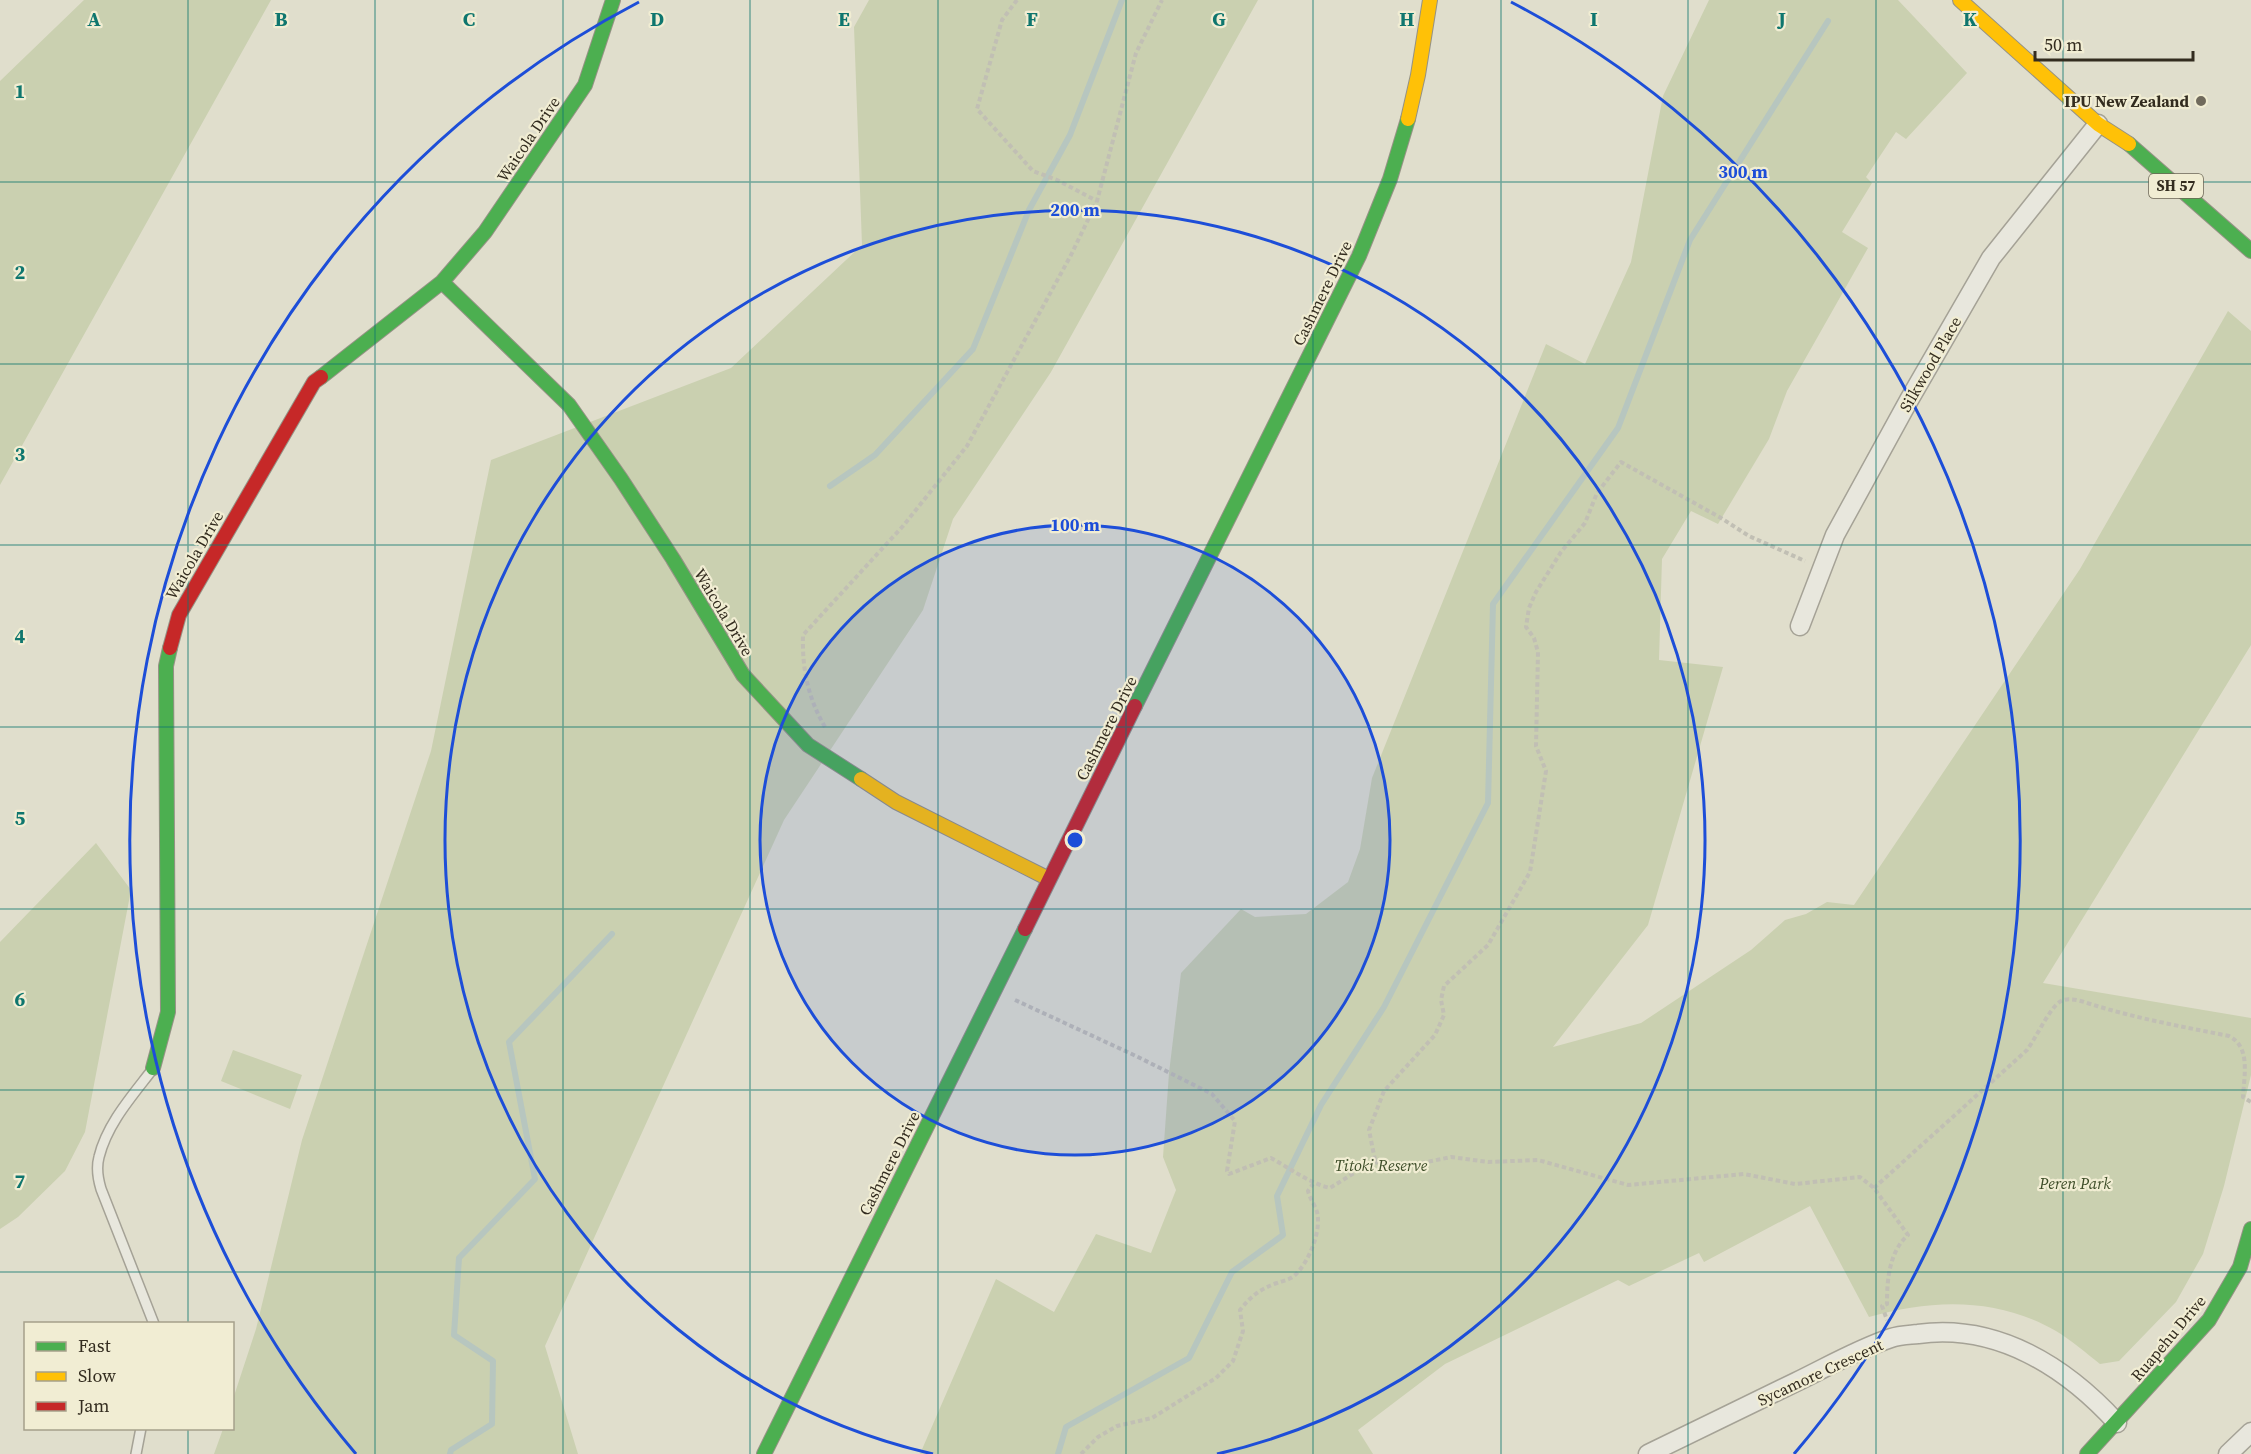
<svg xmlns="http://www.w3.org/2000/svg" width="2251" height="1454" font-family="'Source Serif 4',serif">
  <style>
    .green { fill: #cad0b0 }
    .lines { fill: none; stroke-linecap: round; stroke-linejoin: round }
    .stream { stroke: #b7c6bf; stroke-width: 6 }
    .lane-casing { stroke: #a5a296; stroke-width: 12 }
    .street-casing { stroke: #a5a296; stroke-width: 21 }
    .fast-casing { stroke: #959285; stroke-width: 16 }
    .slow-casing { stroke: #959285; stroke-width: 16 }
    .jam-casing { stroke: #959285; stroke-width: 16 }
    .path { stroke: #c1bfb4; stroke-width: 4; stroke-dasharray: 4.5 3; stroke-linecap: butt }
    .lane { stroke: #e8e7dd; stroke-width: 9 }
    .street { stroke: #e8e7dd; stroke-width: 18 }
    .fast { stroke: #4caf50; stroke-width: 14 }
    .slow { stroke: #ffc107; stroke-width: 14 }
    .jam { stroke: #c62828; stroke-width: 14 }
    .grid { fill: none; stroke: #0f766e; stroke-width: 1.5; stroke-opacity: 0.55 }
    .ring { fill: none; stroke: #1d4ed8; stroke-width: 3 }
    .poi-dot { fill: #706a5c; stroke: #f1edd3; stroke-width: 2 }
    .labels { text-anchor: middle; stroke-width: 4.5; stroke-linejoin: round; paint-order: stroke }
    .shield { fill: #f1edd3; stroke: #6c6655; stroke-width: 1.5 }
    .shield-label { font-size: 15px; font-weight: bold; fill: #332c1f }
    .poi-label { font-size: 16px; font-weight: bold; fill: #332c1f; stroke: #f1edd3; text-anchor: end }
    .street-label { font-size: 16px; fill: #332c1f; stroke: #f1edd3 }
    .park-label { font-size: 16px; font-style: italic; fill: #3d4d28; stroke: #f1edd3 }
    .grid-label { font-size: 20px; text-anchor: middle; font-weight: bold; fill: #0f766e; stroke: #f1edd3; stroke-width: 4.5; stroke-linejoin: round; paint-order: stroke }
    .centre { fill: #1d4ed8; stroke: #f1edd3; stroke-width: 3 }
    .ring-label { font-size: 18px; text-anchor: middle; font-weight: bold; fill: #1d4ed8; stroke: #f1edd3; stroke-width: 4.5; stroke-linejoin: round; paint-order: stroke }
  </style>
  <rect width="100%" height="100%" fill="#e0decc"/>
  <!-- green -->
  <path class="green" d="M84 0H271L0 485V81Z
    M869 0H1258L1051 372 953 519 923 610 784 820 545 1346 578 1454H214L223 1429 232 1428 233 1399 256 1329 302 1140 431 751 491 460 731 368 862 245 854 27Z
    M1709 0H1898L1967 73 1906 139 1896 132 1866 177 1872 183 1842 232 1868 248 1787 391 1769 439 1718 524 1691 511 1662 559 1659 660 1723 667 1648 925 1553 1047 1641 1023 1751 950 1785 920 1806 914 1827 902 1854 905 2080 569 2228 311 2251 331V645L2043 983 2251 1018V1075L2224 1186 2203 1254 2176 1302 2119 1361 2100 1364C2086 1353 2071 1340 2056 1331 1997 1297 1932 1299 1869 1317L1810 1206 1704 1262 1699 1253 1629 1286 1618 1280 1445 1364 1358 1430 1373 1454H920L996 1279 1054 1312 1096 1234 1151 1253 1176 1190 1163 1157 1169 1073 1181 973 1241 909 1255 917 1306 914 1348 882 1360 849 1372 778 1546 344 1585 364 1631 262 1663 96Z
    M96 843 131 890 85 1132 65 1171 18 1217 0 1229V942Z
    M233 1050 302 1075 290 1109 221 1081Z"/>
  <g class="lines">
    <!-- stream -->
    <path class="stream" d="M830 486 875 455 973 349 1029 210 1070 135 1122 0
      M450 1454 451 1450 492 1424 493 1361 454 1335 459 1258 535 1179 509 1042 612 934
      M1058 1454 1066 1427 1189 1358 1232 1272 1283 1235 1277 1196 1321 1105 1384 1007 1488 803 1493 604 1618 428 1690 240 1828 21"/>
    <defs>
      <path id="lane" d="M152 1070C132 1096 107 1124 99 1157 96 1168 98 1179 101 1189L154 1324
        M136 1454 141 1428"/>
      <path id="street" d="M1800 626 1835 535 1909 400 1991 258 2098 124
        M1648 1454C1697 1430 1747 1406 1796 1382 1827 1367 1858 1349 1891 1338 1900 1335 1909 1335 1918 1334 1997 1323 2066 1367 2117 1423
        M2228 1454 2251 1432"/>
      <path id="fast" d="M2129 144 2251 251
        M442 282 569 405 621 479 673 559 743 675 808 745 861 779
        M321 377 442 282 485 232 585 85 613 0
        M1135 706 1359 256 1390 179 1408 119
        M153 1068 168 1012 166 666 170 648
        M764 1454 1025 929
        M2087 1454 2209 1320 2240 1267 2251 1229"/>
      <path id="slow" d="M1960 0 2098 124 2129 144
        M1408 119 1418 75 1430 0
        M861 779 896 802 1049 879"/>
      <path id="jam" d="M170 648 179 615 314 382 321 377
        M1025 929 1135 706"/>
    </defs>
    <!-- lane casing -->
    <use href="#lane" class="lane-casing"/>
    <!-- street casing -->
    <use href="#street" class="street-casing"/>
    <!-- fast casing -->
    <use href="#fast" class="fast-casing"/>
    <!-- slow casing -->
    <use href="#slow" class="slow-casing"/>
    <!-- jam casing -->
    <use href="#jam" class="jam-casing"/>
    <!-- path -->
    <path class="path" d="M1017 0 1002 20 977 109 1033 171 1057 180 1097 201
      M825 727C808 698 802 669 803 635L903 526 967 446 1071 255 1097 201 1136 53 1162 0
      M1015 1000 1136 1056 1212 1094 1235 1121 1227 1171 1229 1174 1271 1158C1291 1169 1309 1183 1330 1188L1375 1160 1383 1171 1451 1157 1488 1162 1538 1160 1628 1185 1744 1174 1795 1184 1860 1177 1874 1188 1908 1235C1889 1252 1887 1280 1887 1304L1882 1306 1887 1320
      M1375 1160 1369 1130 1384 1091 1435 1035 1444 1015 1441 1000 1444 986 1488 945 1530 872 1546 771 1536 746 1538 652 1534 638 1526 627 1529 608 1536 592 1561 552 1585 523 1597 493 1621 462 1721 518 1749 536 1805 561
      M1874 1188 2027 1050C2036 1038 2050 1007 2061 1001 2071 996 2086 1003 2097 1006 2140 1019 2184 1027 2229 1036 2251 1047 2244 1076 2243 1097L2251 1102
      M1081 1454 1098 1437 1117 1426 1152 1418 1216 1378 1233 1361 1243 1331 1240 1310C1251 1296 1260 1289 1277 1283 1282 1281 1289 1280 1294 1276 1308 1264 1322 1231 1317 1212 1315 1205 1310 1199 1308 1191L1313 1184"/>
    <!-- lane -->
    <use href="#lane" class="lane"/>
    <!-- street -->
    <use href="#street" class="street"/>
    <!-- fast -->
    <use href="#fast" class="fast"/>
    <!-- slow -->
    <use href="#slow" class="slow"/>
    <!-- jam -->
    <use href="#jam" class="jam"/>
  </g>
  <!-- grid -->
  <path class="grid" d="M188 0V1324M375 0V1454M563 0V1454M750 0V1454M938 0V1454M1126 0V1454M1313 0V1454M1501 0V1454M1688 0V1454M1876 0V1454M2063 0V1454M0 182H2251M0 364H2251M0 545H2251M0 727H2251M0 909H2251M0 1090H2251M0 1272H2251M188 1428V1454"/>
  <!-- distance rings -->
  <circle cx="1075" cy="840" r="315" fill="#1d4ed8" fill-opacity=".12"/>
  <g class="ring">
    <circle cx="1075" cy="840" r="315"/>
    <path d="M933 1454A630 630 0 1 1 1217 1454"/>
    <path d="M356 1454A945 945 0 0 1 639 2M1511 2A945 945 0 0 1 1794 1454"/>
  </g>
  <!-- markers -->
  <circle class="poi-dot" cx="2201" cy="101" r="6"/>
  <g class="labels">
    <!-- shield labels -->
    <rect class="shield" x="2149" y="174" width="54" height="24" rx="4.5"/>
    <g class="shield-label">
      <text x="2176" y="191">SH 57</text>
    </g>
    <!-- poi labels -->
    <g class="poi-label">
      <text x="2189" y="107">IPU New Zealand</text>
    </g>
    <!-- street labels -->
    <g class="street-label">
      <text transform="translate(528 139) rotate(-56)" y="6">Waicola Drive</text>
      <text transform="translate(1322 293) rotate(-64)" y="6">Cashmere Drive</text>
      <text transform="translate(1930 364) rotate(-60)" y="6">Silkwood Place</text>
      <text transform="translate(194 555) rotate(-60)" y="6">Waicola Drive</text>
      <text transform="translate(724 612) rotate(59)" y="6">Waicola Drive</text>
      <text transform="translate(1106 728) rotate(-63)" y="6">Cashmere Drive</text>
      <text transform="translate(889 1163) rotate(-63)" y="6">Cashmere Drive</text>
      <text transform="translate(2168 1338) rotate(-50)" y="6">Ruapehu Drive</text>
      <text transform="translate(1820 1372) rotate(-25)" y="6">Sycamore Crescent</text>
    </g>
    <!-- park labels -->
    <g class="park-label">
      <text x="1381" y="1171">Titoki Reserve</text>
      <text x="2075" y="1189">Peren Park</text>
    </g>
  </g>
  <g class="grid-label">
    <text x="94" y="26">A</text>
    <text x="281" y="26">B</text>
    <text x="469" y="26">C</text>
    <text x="657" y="26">D</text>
    <text x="844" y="26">E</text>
    <text x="1032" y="26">F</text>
    <text x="1219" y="26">G</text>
    <text x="1407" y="26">H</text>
    <text x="1594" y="26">I</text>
    <text x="1782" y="26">J</text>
    <text x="1970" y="26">K</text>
    <text x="20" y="98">1</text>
    <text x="20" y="279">2</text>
    <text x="20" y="461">3</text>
    <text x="20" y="643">4</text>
    <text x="20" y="825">5</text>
    <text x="20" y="1006">6</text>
    <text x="20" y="1188">7</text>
  </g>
  <circle cx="1075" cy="840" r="9" class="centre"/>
  <g class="ring-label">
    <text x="1743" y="178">300 m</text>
    <text x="1075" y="216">200 m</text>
    <text x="1075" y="531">100 m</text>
  </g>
  <!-- legend -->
  <rect x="24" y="1322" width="210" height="108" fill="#f1edd3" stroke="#a5a08b" stroke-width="1.5"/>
  <rect x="36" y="1342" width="30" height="9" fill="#4caf50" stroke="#a5a08b" stroke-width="1.5"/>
  <text x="78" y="1352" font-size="18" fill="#332c1f">Fast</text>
  <rect x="36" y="1372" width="30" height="9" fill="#ffc107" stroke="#a5a08b" stroke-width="1.5"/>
  <text x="78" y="1382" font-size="18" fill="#332c1f">Slow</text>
  <rect x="36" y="1402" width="30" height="9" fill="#c62828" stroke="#a5a08b" stroke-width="1.5"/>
  <text x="78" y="1412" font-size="18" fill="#332c1f">Jam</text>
  <!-- scale -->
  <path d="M2035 51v9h158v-9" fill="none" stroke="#332c1f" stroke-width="3"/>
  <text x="2044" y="51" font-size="18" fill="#332c1f" stroke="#f1edd3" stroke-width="4.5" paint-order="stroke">50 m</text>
</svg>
